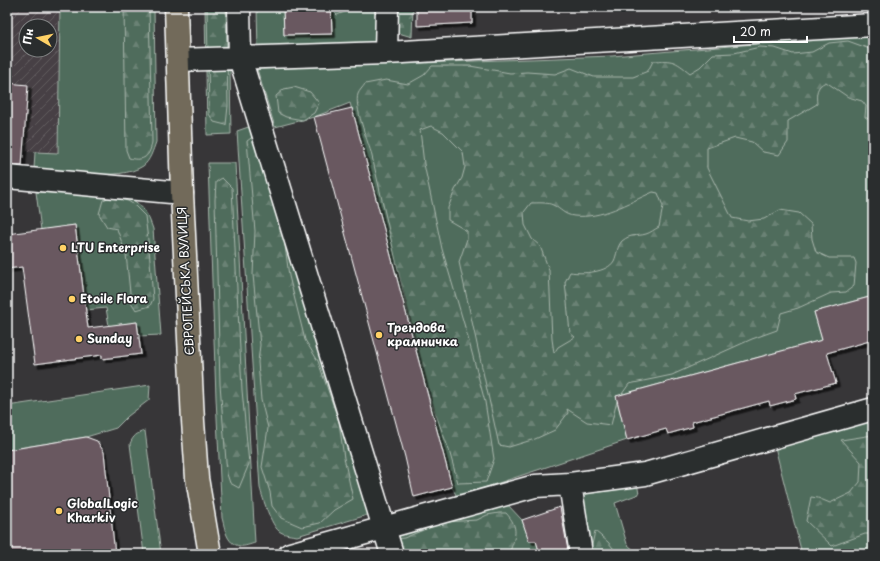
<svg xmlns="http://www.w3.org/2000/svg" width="880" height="561" font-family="'Playpen Sans',sans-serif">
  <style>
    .industrial { fill: url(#industrial-furrows); fill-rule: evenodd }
    .green { fill: #506c5b; stroke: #a8b6ad }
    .forest { fill: url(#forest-firs); stroke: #a8b6ad; fill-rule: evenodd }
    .building { fill: #695861; stroke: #fff; filter: url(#shadow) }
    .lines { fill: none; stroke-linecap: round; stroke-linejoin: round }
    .minor-casing { stroke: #fff; stroke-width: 25 }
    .major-casing { stroke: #fff; stroke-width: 25 }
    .minor { stroke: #2a2d2e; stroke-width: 22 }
    .major { stroke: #726b5a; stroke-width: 22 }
    .poi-dot { fill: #ffd166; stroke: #2a2d2e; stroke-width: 1.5 }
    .labels { text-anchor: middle; stroke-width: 3; stroke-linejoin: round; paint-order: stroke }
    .poi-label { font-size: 12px; font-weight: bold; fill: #fff; stroke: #2a2d2e; text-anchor: start }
    .street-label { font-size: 12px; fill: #fff; stroke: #2a2d2e }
  </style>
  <defs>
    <pattern id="industrial-furrows" width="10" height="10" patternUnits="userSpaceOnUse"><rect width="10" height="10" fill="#464044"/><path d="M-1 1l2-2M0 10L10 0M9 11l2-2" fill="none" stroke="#625d60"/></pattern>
    <pattern id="forest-firs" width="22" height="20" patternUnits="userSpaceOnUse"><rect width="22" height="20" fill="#506c5b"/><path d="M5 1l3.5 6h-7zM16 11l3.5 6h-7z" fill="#6a8274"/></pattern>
    <filter id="shadow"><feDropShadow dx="3.5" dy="3.5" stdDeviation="0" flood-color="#0009"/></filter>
  </defs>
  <rect width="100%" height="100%" fill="#373638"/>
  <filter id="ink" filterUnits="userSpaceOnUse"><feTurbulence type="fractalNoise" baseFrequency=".025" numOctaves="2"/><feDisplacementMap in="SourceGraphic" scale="8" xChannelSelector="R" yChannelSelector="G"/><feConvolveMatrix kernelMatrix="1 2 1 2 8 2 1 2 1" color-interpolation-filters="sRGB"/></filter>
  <g filter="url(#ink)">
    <!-- industrial -->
    <path class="industrial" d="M7 7H60L58 153 7 151ZM26 26H50V50H26Z"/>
    <!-- green -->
    <path class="green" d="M60 7H154L156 142C153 150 150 161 143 166 119 182 62 171 34 169L35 152 58 153Z
      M205 7H229L231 134 207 135Z
      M257 7H283L284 35 332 34 331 7H384L382 49 258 52Z
      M873 34V296L814 312 822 340 616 396 627 440 457 497 452 487 350 103 314 117 275 127 257 69 612 56Z
      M257 124 374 513 297 536C292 535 284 535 279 531 271 525 263 499 260 488L237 131Z
      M208 163H235L255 543C251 544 244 547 240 546 226 544 225 528 222 518L216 398Z
      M36 192 128 197C143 205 148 214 153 229L161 335 139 336 137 322 109 326 106 308 86 310 75 225 41 230Z
      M150 385 149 400 128 416 116 428 86 437 7 450V406Z
      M873 421V554H802L775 447Z
      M145 431 161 554H144L130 444C133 436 137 433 145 431Z
      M637 483 639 494 615 503 627 544 638 554H588L576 489Z
      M507 504 522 520 529 540 536 541 540 554H395L389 533Z"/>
    <!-- forest -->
    <path class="forest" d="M124 7H149L152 142C150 156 144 162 129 158L126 150Z
      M207 7H226L228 106 226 125 214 122 209 114Z
      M334 7H357L337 15 335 13Z
      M395 7H413L412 37 395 32Z
      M848 41 870 49 873 48V122L865 117 866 106 862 101 848 97 826 82C816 86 816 94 817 104L788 121V142L779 155 763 152 752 142 735 138 707 148V168L732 218 748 221 764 219 780 210 799 213 811 224 812 239 816 252 829 258H854L856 263 854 286 846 292 831 293 798 308 781 313 777 330 752 339 672 375 629 384 617 401 611 425 587 422 567 409 568 413 555 430 535 439 509 447 499 445 459 262 467 239V231L448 220V208L455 190 462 178 465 167 463 152 443 132 431 126 420 130 424 164 442 249 467 334 485 402 494 459 486 482 458 483 449 450 424 383 371 152C367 140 354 106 358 94 359 91 363 87 365 84L386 80 408 84 424 75 432 66H470L510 73 527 72 555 74 571 68 594 77H633L648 71 653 61C673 60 674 60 690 73L700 67 713 54 734 53 760 47 775 48 793 54 812 52 829 43ZM653 192 658 193 663 206 659 227C655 229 650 233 646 234 636 237 632 233 622 241 617 246 617 255 614 261 607 273 582 274 570 272L565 282 570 333 575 337 558 347 554 353 552 339 549 270 540 246 532 239 525 225 524 212 531 203C537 203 547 202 553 205 561 209 564 215 574 216 602 219 628 203 653 192Z
      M294 87 310 92 319 103 314 113 303 120 286 117 278 113 276 96 284 89Z
      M254 136 268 173 269 192 284 238 289 276 305 340 318 361 339 422 344 458 353 499 334 510 320 523 302 527 281 518 272 506 270 492 262 467 268 428 261 400 258 362 260 345 253 275 255 231 247 141Z
      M222 178 232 188 242 390 249 464 239 488 230 483 227 474 220 384 215 200 216 182Z
      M110 197 128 201 133 204 145 216 149 248 153 299 150 306 136 310 131 302 126 254 117 229 107 227 99 214 103 200Z
      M873 435V534H865L832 546 806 521 811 497 818 498 830 503 851 493 860 482 861 462 841 440Z
      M499 513H506C520 528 515 537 509 554H380L383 540 404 538 433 526 446 522 477 520 487 515Z
      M595 531 608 542 618 554H590Z"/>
    <!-- building -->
    <path class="building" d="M283 7H331L332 34 284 35Z
      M417 7H472V23L417 26Z
      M7 83 28 85 22 166 7 165Z
      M352 108 452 487 414 497 405 457 314 117Z
      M75 225 88 328 137 322 141 354 102 359V355L35 364 22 267 7 269V234Z
      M873 296V340L827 353 836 383 795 394 796 399 770 406 769 401 692 422 693 427 682 430 668 434 666 429 627 440 616 396 822 340 814 312Z
      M86 437 97 441 104 452 115 554H7V450Z
      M560 507 568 550 557 554H540L536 541H529L522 520Z"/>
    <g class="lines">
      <defs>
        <path id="minor" d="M239 7 240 58 392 554
          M386 53 387 7
          M178 60 386 53 873 25
          M7 177 182 193
          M570 484 581 554
          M290 554 535 486 570 484 645 474 873 409"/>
        <path id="major" d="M176 7 182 193 193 421 197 478 210 554"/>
      </defs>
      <!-- minor casing -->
      <use href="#minor" class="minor-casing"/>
      <!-- major casing -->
      <use href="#major" class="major-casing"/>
      <!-- minor -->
      <use href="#minor" class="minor"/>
      <!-- major -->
      <use href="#major" class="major"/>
    </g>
  </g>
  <!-- markers -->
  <g class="poi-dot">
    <circle cx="63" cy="248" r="4"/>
    <circle cx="72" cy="299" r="4"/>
    <circle cx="379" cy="335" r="4"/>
    <circle cx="79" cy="339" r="4"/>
    <circle cx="59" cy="511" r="4"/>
  </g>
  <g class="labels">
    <!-- poi labels -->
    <g class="poi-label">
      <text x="71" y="252">LTU Enterprise</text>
      <text x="80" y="303">Etoile Flora</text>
      <text x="387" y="332">Трендова<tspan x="387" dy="14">крамничка</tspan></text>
      <text x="87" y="343">Sunday</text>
      <text x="67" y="508">GlobalLogic<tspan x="67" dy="14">Kharkiv</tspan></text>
    </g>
    <!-- street labels -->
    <g class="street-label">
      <text transform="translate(186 281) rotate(-93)" y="4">ЄВРОПЕЙСЬКА ВУЛИЦЯ</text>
    </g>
  </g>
  <!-- margin -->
  <rect width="880" height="561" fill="none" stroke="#2a2d2e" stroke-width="24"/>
  <rect x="12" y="12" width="856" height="537" fill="none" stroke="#fff" stroke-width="1.5" filter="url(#ink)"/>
  <!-- north arrow -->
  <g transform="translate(38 38) rotate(279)"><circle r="19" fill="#2a2d2e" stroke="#7f8182"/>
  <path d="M0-3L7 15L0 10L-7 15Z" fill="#ffd166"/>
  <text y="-6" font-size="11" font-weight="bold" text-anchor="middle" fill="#ffffff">Пн</text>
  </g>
  <!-- scale -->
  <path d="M734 36v6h73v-6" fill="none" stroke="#ffffff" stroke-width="2"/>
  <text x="740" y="36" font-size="12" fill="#ffffff" stroke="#2a2d2e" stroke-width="3" paint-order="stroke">20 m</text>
</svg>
